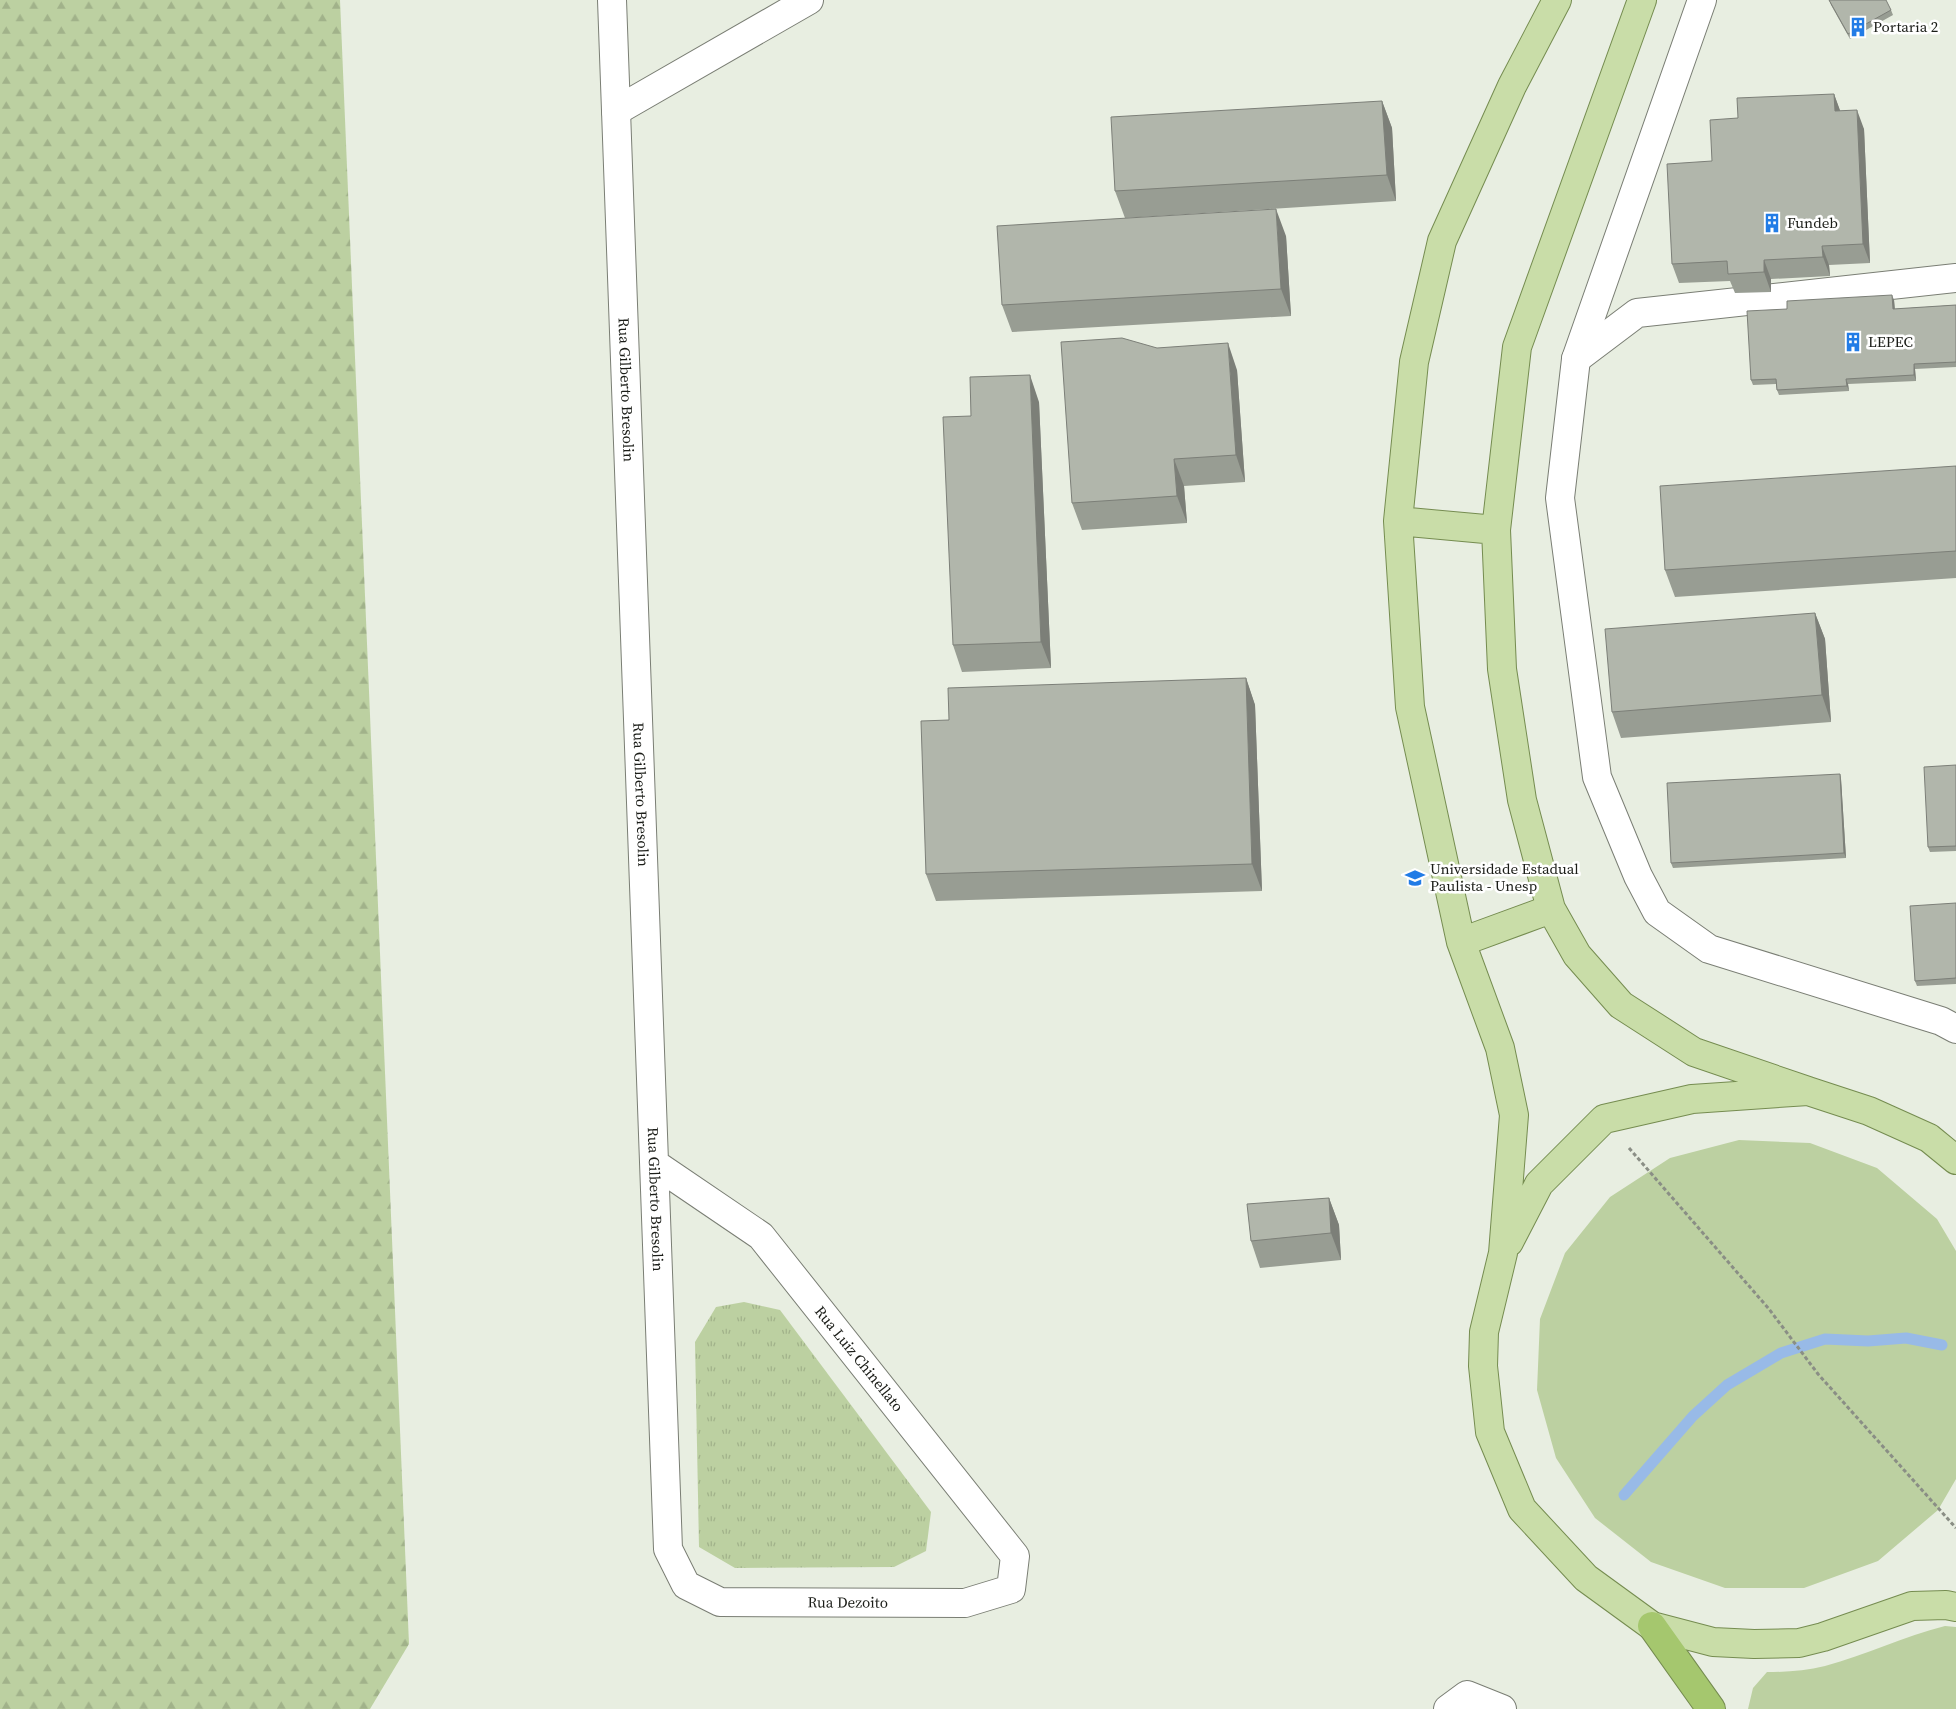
<svg xmlns="http://www.w3.org/2000/svg" width="1956" height="1709" font-family="'Source Serif 4',serif">
  <style>
    .grass { fill: #bcd0a1 }
    .forest { fill: url(#forest-firs) }
    .park { fill: url(#park-tufts) }
    .lines { fill: none; stroke-linecap: round; stroke-linejoin: round }
    .stream { stroke: #98bae7; stroke-width: 11 }
    .minor-casing { stroke: #7a7e74; stroke-width: 30 }
    .major-casing { stroke: #758c50; stroke-width: 30 }
    .highway-casing { stroke: #758c50; stroke-width: 30 }
    .path { stroke: #8a8e85; stroke-width: 3; stroke-dasharray: 4 2.5; stroke-linecap: butt }
    .minor { stroke: #fff; stroke-width: 28 }
    .major { stroke: #c9dda8; stroke-width: 28 }
    .highway { stroke: #a5c76e; stroke-width: 28 }
    .wall { fill: #989d93 }
    .shaded-wall { fill: #7c7f78 }
    .building { fill: #b1b6ab; stroke: #7c7f78 }
    .labels { text-anchor: middle; stroke-width: 5; stroke-linejoin: round; paint-order: stroke }
    .poi-label { font-size: 15px; fill: #1b1d18; stroke: #fff; text-anchor: start }
    .street-label { font-size: 15px; fill: #1b1d18; stroke: #fff }
  </style>
  <defs>
    <pattern id="forest-firs" width="22" height="20" patternUnits="userSpaceOnUse" patternTransform="scale(1.25)"><rect width="22" height="20" fill="#bcd0a1"/><path d="M5 1l3.5 6h-7zM16 11l3.5 6h-7z" fill="#a1b28a"/></pattern>
    <pattern id="park-tufts" width="24" height="20" patternUnits="userSpaceOnUse" patternTransform="scale(1.25)"><rect width="24" height="20" fill="#bcd0a1"/><path d="M3 7l-1-3M5 7V3M7 7l1-3M15 17l-1-3M17 17v-4M19 17l1-3" fill="none" stroke="#a1b28a"/></pattern>
  </defs>
  <rect width="100%" height="100%" fill="#e8eee1"/>
  <!-- grass -->
  <path class="grass" d="M1739 1140 1810 1143 1877 1168 1937 1219 1956 1251V1479L1938 1510 1878 1561 1804 1588H1725L1651 1562 1595 1518 1556 1458 1537 1390 1540 1319 1565 1253 1610 1197 1670 1158Z
    M1945 1626 1956 1627V1709H1748L1753 1688 1767 1672C1787 1672 1806 1671 1825 1666 1866 1655 1904 1636 1945 1626Z"/>
  <!-- forest -->
  <path class="forest" d="M0 0H340L409 1644 370 1709H0Z"/>
  <!-- park -->
  <path class="park" d="M744 1302 780 1310 931 1512 926 1551 894 1567 735 1568 699 1547 695 1342 716 1307Z"/>
  <g class="lines">
    <!-- stream -->
    <path class="stream" d="M1624 1495 1693 1416 1727 1385 1781 1353 1825 1339 1868 1341 1906 1338 1942 1345"/>
    <defs>
      <g id="minor">
        <path id="s1" d="M612 0 668 1549 686 1585 720 1602 965 1603 1011 1589 1015 1556 761 1236 655 1164"/>
        <path d="M1702 0 1576 359 1560 498 1597 777 1638 876 1657 912 1709 949 1941 1021 1956 1029"/>
        <path d="M616 111 809 0"/>
        <path d="M1576 359 1637 313 1956 278"/>
        <path d="M1448 1709 1467 1695 1502 1709"/>
      </g>
      <path id="major" d="M1557 0 1512 86 1442 241 1414 362 1398 521 1410 707 1461 942 1500 1048 1514 1115 1503 1253 1484 1332 1483 1366 1490 1432 1522 1509 1586 1578 1652 1626 1713 1642 1754 1644 1799 1643 1823 1637 1912 1606 1946 1605 1956 1607
        M1642 0 1517 347 1496 530 1502 669 1522 800 1551 909 1577 955 1621 1005 1694 1052 1808 1091
        M1398 521 1496 530
        M1461 942 1551 909
        M1509 1242 1539 1184 1604 1119 1692 1099 1808 1091 1869 1111 1929 1138 1956 1160"/>
      <path id="highway" d="M1652 1626 1711 1709"/>
    </defs>
    <!-- minor casing -->
    <use href="#minor" class="minor-casing"/>
    <!-- major casing -->
    <use href="#major" class="major-casing"/>
    <!-- highway casing -->
    <use href="#highway" class="highway-casing"/>
    <!-- path -->
    <path class="path" d="M1629 1148 1769 1309 1818 1374 1956 1528"/>
    <!-- minor -->
    <use href="#minor" class="minor"/>
    <!-- major -->
    <use href="#major" class="major"/>
    <!-- highway -->
    <use href="#highway" class="highway"/>
  </g>
  <!-- wall -->
  <path class="wall" d="M1829 0 1891 10 1893 15 1850 39 1831 5Z
    M1834 94 1840 111 1864 129 1870 263 1829 265 1830 276 1771 279V292L1735 293 1730 281 1679 283 1672 264 1712 161 1738 118Z
    M1382 101 1392 128 1396 201 1125 218 1115 191Z
    M1286 236 1291 316 1012 332 1002 305Z
    M1894 300 1895 309 1956 305V367L1915 369 1916 381 1848 384 1849 391 1779 395 1777 390 1776 384 1753 385 1751 380Z
    M1237 370 1245 482 1184 486 1187 523 1082 530 1072 503Z
    M1039 402 1051 668 962 672 953 645 971 416Z
    M1956 466V578L1675 597 1665 570Z
    M1815 613 1825 639 1831 722 1621 738 1612 712Z
    M1246 678 1255 705 1262 891 936 901 926 874 949 720Z
    M1956 765V851L1930 852 1928 847Z
    M1840 774 1841 779 1846 858 1673 868 1671 863Z
    M1956 903V984L1917 986 1915 981Z
    M1329 1198 1339 1225 1341 1260 1260 1268 1251 1241Z"/>
  <!-- shaded-wall -->
  <path class="shaded-wall" d="M1834 94 1841 113 1835 111Z
    M1382 101 1392 128 1396 201 1387 175Z
    M1857 110 1864 129 1870 263 1863 244Z
    M1276 209 1286 236 1291 316 1281 289Z
    M1822 246 1829 265 1830 276 1823 257Z
    M1764 260 1771 279V292L1764 272Z
    M1892 295 1894 300 1895 314 1893 309Z
    M1228 343 1237 370 1245 482 1236 455Z
    M1914 364 1915 369 1916 381 1914 375Z
    M1030 375 1039 402 1051 668 1041 642Z
    M1846 379 1848 384 1849 391 1847 386Z
    M1174 459 1184 486 1187 523 1177 496Z
    M1815 613 1825 639 1831 722 1822 695Z
    M1246 678 1255 705 1262 891 1252 864Z
    M1840 774 1841 779 1846 858 1844 853Z
    M1329 1198 1339 1225 1341 1260 1331 1233Z"/>
  <!-- building -->
  <path class="building" d="M1829 0H1886L1891 10 1848 34Z
    M1834 94 1835 111 1857 110 1863 244 1822 246 1823 257 1764 260V272L1728 274 1727 261 1672 264 1667 164 1712 161 1710 120 1738 118 1737 98Z
    M1382 101 1387 175 1115 191 1111 117Z
    M1276 209 1281 289 1002 305 997 226Z
    M1892 295 1893 309 1956 305V362L1914 364V375L1846 379 1847 386 1777 390 1776 379 1751 380 1747 311 1787 309V301Z
    M1122 338 1157 348 1228 343 1236 455 1174 459 1177 496 1072 503 1061 342Z
    M1030 375 1041 642 953 645 943 417 971 416 970 377Z
    M1956 466V551L1665 570 1660 486Z
    M1815 613 1822 695 1612 712 1605 629Z
    M1246 678 1252 864 926 874 921 721 949 720 948 688Z
    M1956 765V846L1928 847 1924 767Z
    M1840 774 1844 853 1671 863 1667 783Z
    M1956 903V978L1915 981 1910 906Z
    M1329 1198 1331 1233 1251 1241 1247 1204Z"/>
  <!-- icons -->
  <defs>
    <symbol id="building-bare" viewBox="-9 -9 18 18"><path d="M-4-6H4V6H1V3H-1V6H-4ZM-2.5-4.3h1.7v1.8h-1.7ZM.8-4.3h1.7v1.8H.8ZM-2.5-1h1.7V.8h-1.7ZM.8-1h1.7V.8H.8Z" fill="#227ce6" stroke="#fff" stroke-width="2.5" paint-order="stroke"/></symbol>
    <symbol id="university-bare" viewBox="-9 -9 18 18"><path d="M0-5L7-2L0 1L-7-2ZM-4 1L0 2.5L4 1V4Q0 6-4 4Z" fill="#227ce6" stroke="#fff" stroke-width="2.5" paint-order="stroke"/></symbol>
  </defs>
  <g fill-rule="evenodd">
    <use href="#building-bare" x="1844" y="13" width="28" height="28"/>
    <use href="#building-bare" x="1758" y="209" width="28" height="28"/>
    <use href="#building-bare" x="1839" y="328" width="28" height="28"/>
    <use href="#university-bare" x="1401" y="864" width="28" height="28"/>
  </g>
  <g class="labels">
    <!-- poi labels -->
    <g class="poi-label">
      <text x="1873" y="32">Portaria 2</text>
      <text x="1787" y="228">Fundeb</text>
      <text x="1868" y="347">LEPEC</text>
      <text x="1430" y="874">Universidade Estadual<tspan x="1430" dy="17">Paulista - Unesp</tspan></text>
    </g>
    <!-- street labels -->
    <g class="street-label">
      <text dy="5" stroke="none"><textPath href="#s1" startOffset="390">Rua Gilberto Bresolin</textPath></text>
      <text dy="5" stroke="none"><textPath href="#s1" startOffset="795">Rua Gilberto Bresolin</textPath></text>
      <text dy="5" stroke="none"><textPath href="#s1" startOffset="1200">Rua Gilberto Bresolin</textPath></text>
      <text transform="translate(859 1359) rotate(51)" y="5">Rua Luiz Chinellato</text>
      <text dy="5" stroke="none"><textPath href="#s1" startOffset="1756">Rua Dezoito</textPath></text>
    </g>
  </g>
</svg>
